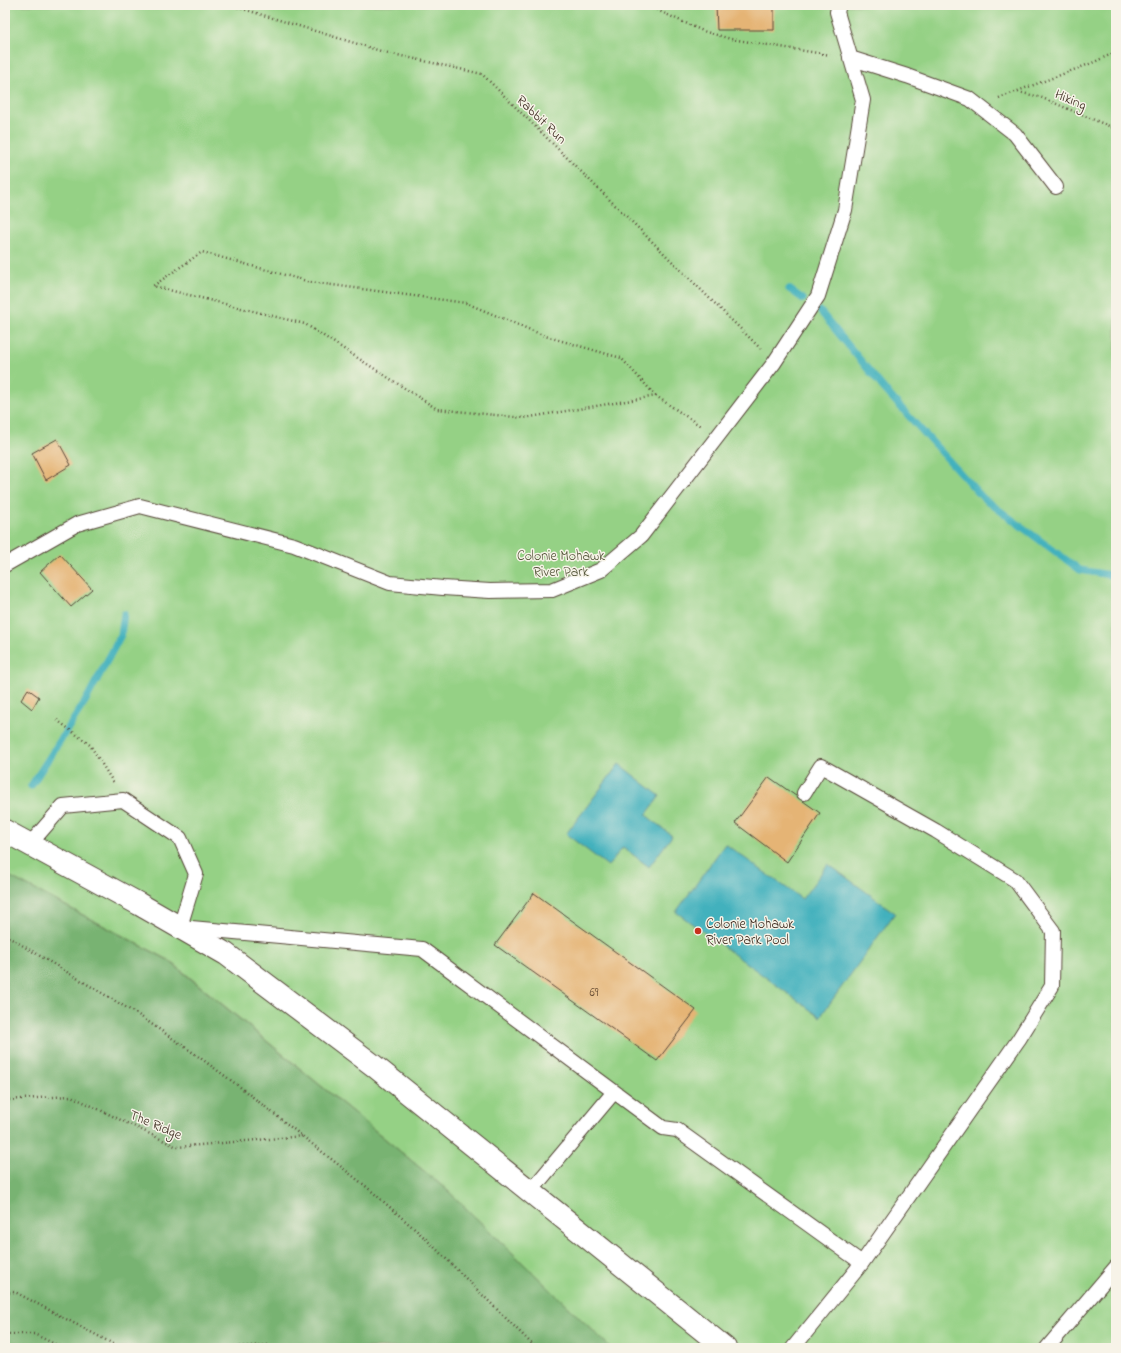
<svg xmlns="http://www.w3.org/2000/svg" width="1121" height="1353" font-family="'Indie Flower',sans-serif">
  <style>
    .green { fill: #95d185; stroke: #687e52 }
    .forest { fill: #78b372; stroke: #5a6e48 }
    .water { fill: #42b1bd; stroke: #3e6e6e }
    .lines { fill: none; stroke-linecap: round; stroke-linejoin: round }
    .stream { stroke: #42b1bd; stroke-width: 7 }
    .building { fill: #e5b474 }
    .lane-casing { stroke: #564638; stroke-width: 16 }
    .street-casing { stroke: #564638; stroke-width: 24 }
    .path { stroke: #564638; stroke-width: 2.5; stroke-dasharray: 1 3; stroke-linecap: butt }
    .lane { stroke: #fff; stroke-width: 14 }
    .street { stroke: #fff; stroke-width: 22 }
    .poi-dot { fill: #c8321e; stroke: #f7f3e8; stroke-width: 1.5 }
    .labels { text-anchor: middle; stroke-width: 3; stroke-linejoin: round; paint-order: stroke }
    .number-label { font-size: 12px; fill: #664c34 }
    .street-label { font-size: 14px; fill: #3b2a1e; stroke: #f7f3e8 }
    .park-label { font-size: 14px; fill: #525438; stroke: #f7f3e8 }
    .poi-label { font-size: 14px; fill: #3b2a1e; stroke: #f7f3e8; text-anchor: start }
  </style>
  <rect width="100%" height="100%" fill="#f7f3e8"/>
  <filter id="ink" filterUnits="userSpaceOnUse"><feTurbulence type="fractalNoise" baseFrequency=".025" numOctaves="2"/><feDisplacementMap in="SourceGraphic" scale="8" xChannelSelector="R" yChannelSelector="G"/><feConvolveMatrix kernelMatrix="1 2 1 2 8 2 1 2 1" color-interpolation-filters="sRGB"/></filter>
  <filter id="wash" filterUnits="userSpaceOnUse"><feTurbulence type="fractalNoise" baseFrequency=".012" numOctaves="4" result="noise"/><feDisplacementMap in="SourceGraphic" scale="16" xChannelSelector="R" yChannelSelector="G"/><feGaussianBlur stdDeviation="0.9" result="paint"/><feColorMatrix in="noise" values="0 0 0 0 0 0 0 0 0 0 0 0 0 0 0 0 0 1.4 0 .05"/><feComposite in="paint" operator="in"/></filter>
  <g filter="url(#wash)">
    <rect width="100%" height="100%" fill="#ece6cb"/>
    <!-- green -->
    <path class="green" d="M5 5H1116V1348H611L447 1190 169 960 5 874Z"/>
    <!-- forest -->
    <path class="forest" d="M5 874 168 960 447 1190 611 1348H5Z"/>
    <!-- water -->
    <path class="water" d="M619 764 660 796 646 815 672 836 649 867 623 847 608 866 566 834Z
      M725 844 802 899 828 864 895 913 820 1017 676 912Z"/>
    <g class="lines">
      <!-- stream -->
      <path class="stream" d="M789 289 803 299
        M820 311 885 390 983 498 1080 570 1116 576
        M31 786 86 700 121 635 124 614"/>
    </g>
    <g id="blocks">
      <!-- building -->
      <path class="building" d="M716 5H774V30H717Z
        M57 439 71 465 46 480 32 453Z
        M60 554 92 589 71 607 40 572Z
        M28 689 39 697 32 709 21 700Z
        M769 777 820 813 787 862 735 823Z
        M534 893 696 1010 657 1061 495 945Z"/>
    </g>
  </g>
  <g filter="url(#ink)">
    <use href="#blocks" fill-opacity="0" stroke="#564638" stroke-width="1"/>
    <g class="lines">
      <defs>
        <path id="lane" d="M850 58 907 76 970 99 1015 134 1056 187
          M5 565 77 524 140 506 294 545 390 583 443 588 490 591 552 590 601 570 641 536 774 363 818 296 845 210 863 100 837 12 839 5
          M804 793 821 766 936 831 1015 880 1053 931 1052 986 1019 1039 862 1263
          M30 844 63 806 123 800 180 838 196 874 180 927 422 949 663 1128 677 1130 862 1263 793 1348
          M530 1192 614 1092
          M1047 1348 1116 1267"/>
        <path id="street" d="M5 831 139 904 226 954 373 1065 725 1348"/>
      </defs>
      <!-- lane casing -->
      <use href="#lane" class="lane-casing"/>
      <!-- street casing -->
      <use href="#street" class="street-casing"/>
      <!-- path -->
      <path class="path" d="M230 5 384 52 482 74 761 349
        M646 5 703 31 731 39 830 55
        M1018 92 1040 97 1116 129
        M999 98 1092 63 1116 52
        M656 396 621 358 545 336 466 303 310 282 202 252 153 286 305 324 437 409 524 418 656 396 702 427
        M57 720 90 745 113 782
        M5 935 137 1014 195 1054 240 1087 368 1188 425 1238 536 1348
        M5 1100 71 1096 177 1147 303 1136
        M5 1293 15 1292 121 1348
        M5 1334H34L63 1348
        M215 1348 268 1345 271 1348"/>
      <!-- lane -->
      <use href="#lane" class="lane"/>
      <!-- street -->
      <use href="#street" class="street"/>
    </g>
  </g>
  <!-- markers -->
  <circle class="poi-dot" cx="698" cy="931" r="4"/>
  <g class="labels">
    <!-- number labels -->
    <g class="number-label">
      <text x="594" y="996">69</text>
    </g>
    <!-- street labels -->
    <g class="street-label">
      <text transform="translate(1071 99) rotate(23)" y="5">Hiking</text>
      <text transform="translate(542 119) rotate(44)" y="5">Rabbit Run</text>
      <text transform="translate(156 1124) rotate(23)" y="5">The Ridge</text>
    </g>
    <!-- park labels -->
    <g class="park-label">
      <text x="561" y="560">Colonie Mohawk<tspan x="561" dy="16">River Park</tspan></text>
    </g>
    <!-- poi labels -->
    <g class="poi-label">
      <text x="706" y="928">Colonie Mohawk<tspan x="706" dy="16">River Park Pool</tspan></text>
    </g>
  </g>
  <!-- margin -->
  <rect width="1121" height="1353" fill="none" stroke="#f7f3e8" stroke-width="20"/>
</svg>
